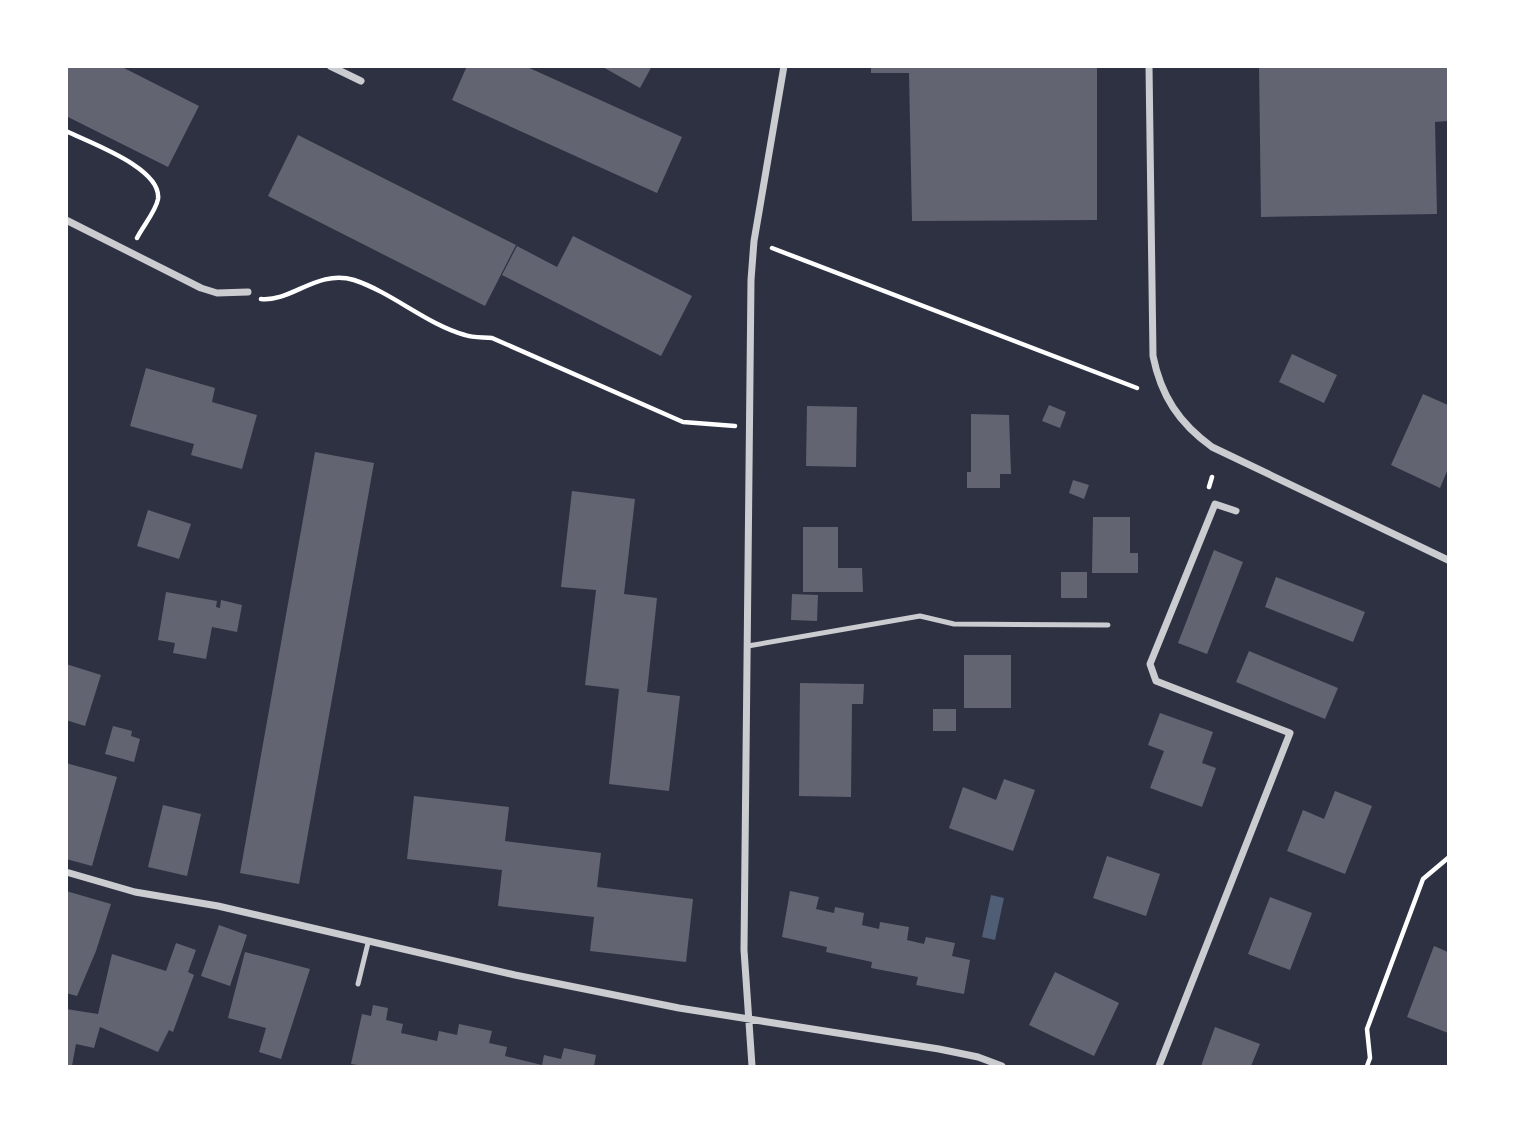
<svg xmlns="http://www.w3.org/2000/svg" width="1515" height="1133" font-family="Ubuntu,sans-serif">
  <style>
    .water { fill: #4f5d75 }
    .building { fill: #626471 }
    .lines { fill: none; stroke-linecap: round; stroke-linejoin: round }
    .path { stroke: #fff; stroke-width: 4.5 }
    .service { stroke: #caccd0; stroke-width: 5 }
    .minor { stroke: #caccd0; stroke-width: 7 }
  </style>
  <rect width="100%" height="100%" fill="#2d3142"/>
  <!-- water -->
  <path class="water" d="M991 895 1004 898 995 940 982 937Z"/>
  <!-- building -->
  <path class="building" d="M66 66H120L199 106 168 167 66 116Z
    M467 66H525L682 137 657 193 452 100Z
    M601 66H652L640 88Z
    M871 66H1097V220L912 221 909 73H871Z
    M1259 66H1448V121L1435 122 1437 214 1261 217Z
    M298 135 516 245 485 306 268 196Z
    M573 236 692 296 661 356 502 275 517 246 557 267Z
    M1292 354 1337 375 1324 403 1279 382Z
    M146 368 215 388 212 402 257 415 242 469 191 455 194 444 130 426Z
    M1423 394 1448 405V469L1440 488 1391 465Z
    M1049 405 1066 412 1060 428 1042 421Z
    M807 406 857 407 856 467 806 466Z
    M971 414 1009 415 1011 474H1000V488H967V472H971Z
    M315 452 374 463 299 884 240 873Z
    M1073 480 1089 485 1084 499 1069 493Z
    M572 491 635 499 624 594 657 598 647 692 680 696 669 791 609 784 619 689 585 685 596 590 561 587Z
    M148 510 191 524 179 559 137 546Z
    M1093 517H1130V553H1138V573H1092Z
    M803 527H838V568H862L863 592H803Z
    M1214 550 1243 562 1207 654 1178 643Z
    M1061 572H1087V598H1061Z
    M1276 577 1365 612 1353 642 1265 607Z
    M166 592 217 601 216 607 220 608 221 600 242 605 237 632 212 627 206 659 173 653 175 643 158 640Z
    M792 594 818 595 817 621 791 620Z
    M1249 651 1338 688 1325 719 1236 682Z
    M964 655H1011V708H964Z
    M66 664 101 675 85 726 66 720Z
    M800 683 864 684 863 704H852L851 797 799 796Z
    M933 709H956V731H933Z
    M1160 713 1213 732 1202 763 1216 768 1202 807 1150 788 1164 751 1148 745Z
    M113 726 132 731 131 736 140 739 134 762 105 754Z
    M66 763 117 777 92 866 66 859Z
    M1004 779 1035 790 1013 851 949 828 963 787 996 800Z
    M1335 791 1372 806 1345 874 1287 851 1303 810 1324 819Z
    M414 796 509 807 505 841 601 853 597 887 693 899 686 962 590 951 594 917 498 906 502 870 407 859Z
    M163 805 201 814 187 876 148 867Z
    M1107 856 1160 874 1146 916 1093 898Z
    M66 891 111 904 96 951 77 996 66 993Z
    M790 891 819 897 816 909 834 913 835 907 864 913 862 925 879 929 880 922 909 927 907 940 924 944 926 937 955 943 952 956 970 960 964 994 916 985 918 977 871 968 872 962 826 952 827 947 782 937Z
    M1270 897 1312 913 1290 970 1248 954Z
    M219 925 247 935 230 986 201 976Z
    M176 943 196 950 188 972 194 975 173 1032 169 1030 158 1052 100 1027 94 1048 76 1044 72 1066H66V1009L98 1014 112 954 166 971Z
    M1434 946 1448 952V1033L1407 1017Z
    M245 952 310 969 281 1059 259 1052 266 1028 228 1018Z
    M1055 972 1119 1003 1094 1056 1029 1025Z
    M373 1005 388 1008 386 1020 403 1024 401 1033 437 1041 439 1031 457 1035 459 1024 492 1031 489 1043 507 1047 505 1056 542 1065 544 1055 561 1059 564 1048 596 1055 594 1066H364L351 1064 362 1014 371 1016Z
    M1215 1027 1260 1044 1251 1066H1201Z"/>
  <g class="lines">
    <!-- path -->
    <path class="path" d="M66 131C90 143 162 168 158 199 156 211 143 226 137 238
      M772 248 1137 388
      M261 299C292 302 317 269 354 280 393 293 426 324 465 335 473 338 484 337 492 338L683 422 735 426
      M1209 487 1212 477
      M1367 1066 1370 1058 1367 1029 1423 879 1448 858"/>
    <!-- service -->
    <path class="service" d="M748 646 920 616 954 624 1108 625
      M358 984 368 943"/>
    <!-- minor -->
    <path class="minor" d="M330 66 361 81
      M1149 66 1153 356C1161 396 1179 423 1212 447L1448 560
      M66 220 201 288 217 293 248 292
      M66 872 135 892 218 906 515 975 679 1008 939 1049 978 1057 1002 1066
      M752 1066 744 950 751 280 754 241 784 66
      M1159 1066 1290 733 1156 681 1150 664 1215 504 1236 511"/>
  </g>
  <!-- border -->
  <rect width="1515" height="1133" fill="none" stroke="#ffffff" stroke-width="136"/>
</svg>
